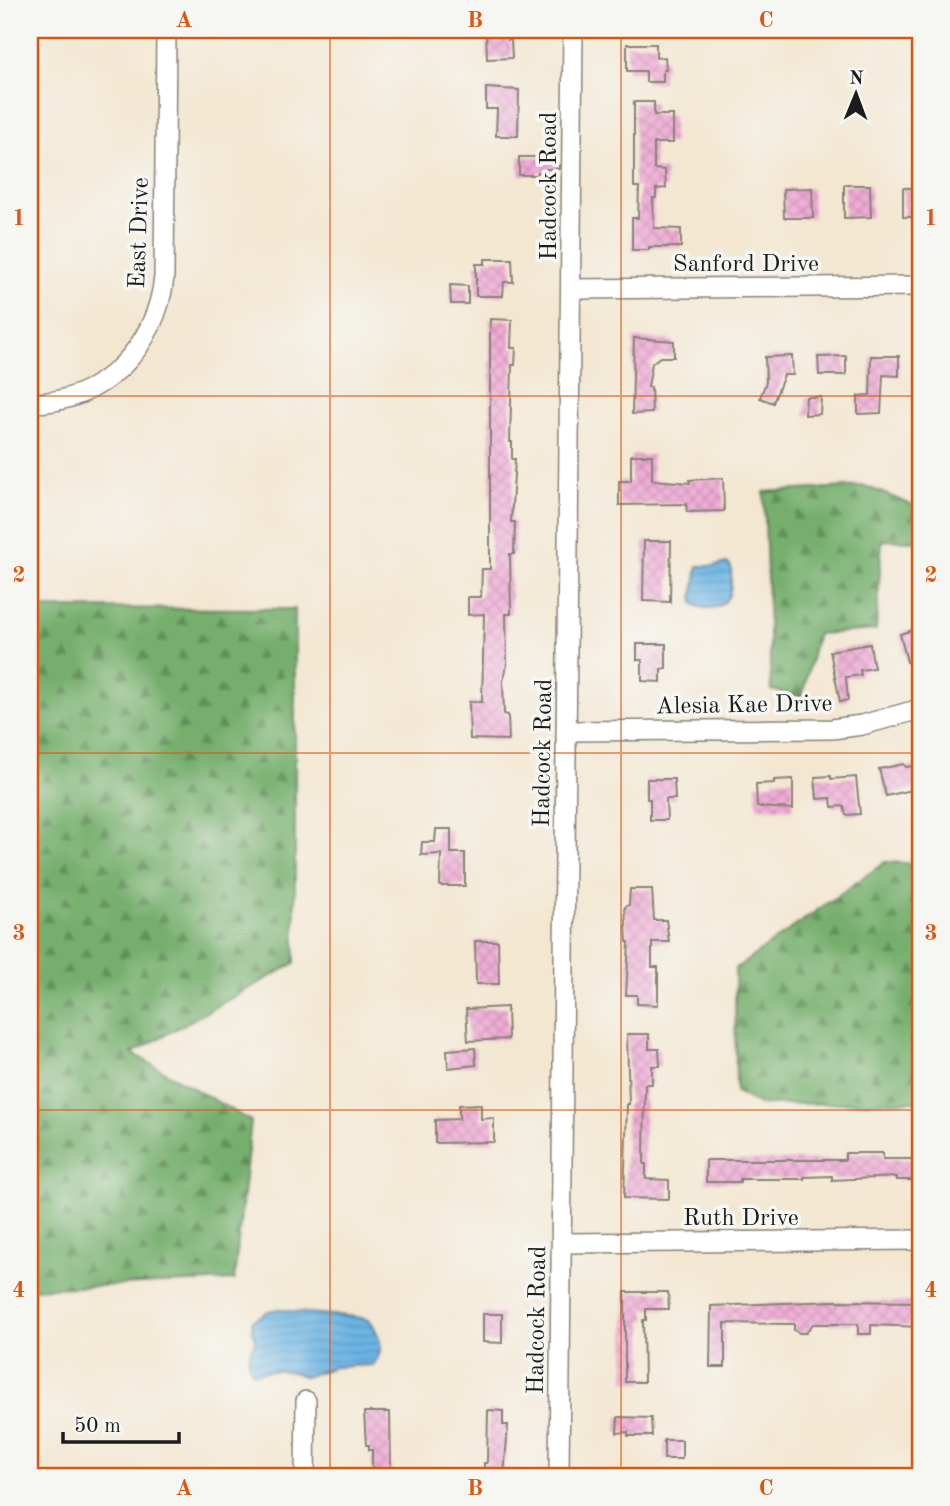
<svg xmlns="http://www.w3.org/2000/svg" width="950" height="1506" font-family="'Old Standard TT',serif">
  <style>
    .forest { fill: url(#forest-firs); stroke: #496644; stroke-width: 2 }
    .water { fill: url(#water-rules); stroke: #446880; stroke-width: 2 }
    .building { fill: url(#building-cross-hatch) }
    .lines { fill: none; stroke-linecap: round; stroke-linejoin: round }
    .minor-casing { stroke: #888277; stroke-width: 22 }
    .minor { stroke: #fff; stroke-width: 19 }
    .grid { fill: none; stroke: #de560d; stroke-width: 2; stroke-opacity: 0.55 }
    .labels { text-anchor: middle; stroke-width: 7; stroke-linejoin: round; paint-order: stroke }
    .street-label { font-size: 24px; fill: #1c1c1c; stroke: #f6f6f2 }
    .neatline { fill: none; stroke: #de560d; stroke-width: 2.5 }
    .grid-label { font-size: 23px; text-anchor: middle; font-weight: bold; fill: #de560d }
  </style>
  <defs>
    <pattern id="forest-firs" width="22" height="20" patternUnits="userSpaceOnUse" patternTransform="scale(1.75)"><rect width="22" height="20" fill="#76af6d"/><path d="M5 1l3.5 6h-7zM16 11l3.5 6h-7z" fill="#608e59"/></pattern>
    <pattern id="water-rules" width="6" height="5" patternUnits="userSpaceOnUse" patternTransform="scale(1.75)"><rect width="6" height="5" fill="#6bb3e3"/><path d="M0 2.5h6" fill="none" stroke="#5c99c2"/></pattern>
    <pattern id="building-cross-hatch" width="8" height="8" patternUnits="userSpaceOnUse" patternTransform="scale(1.75)"><rect width="8" height="8" fill="#efabd5"/><path d="M0 0l8 8M0 8l8-8" fill="none" stroke="#cc93b6"/></pattern>
  </defs>
  <rect width="100%" height="100%" fill="#f6f6f2"/>
  <filter id="ink" filterUnits="userSpaceOnUse"><feTurbulence type="fractalNoise" baseFrequency=".0143" numOctaves="2"/><feDisplacementMap in="SourceGraphic" scale="14" xChannelSelector="R" yChannelSelector="G"/><feConvolveMatrix kernelMatrix="1 2 1 2 8 2 1 2 1" color-interpolation-filters="sRGB"/></filter>
  <filter id="wash" filterUnits="userSpaceOnUse"><feTurbulence type="fractalNoise" baseFrequency=".00686" numOctaves="4" result="noise"/><feDisplacementMap in="SourceGraphic" scale="28" xChannelSelector="R" yChannelSelector="G"/><feGaussianBlur stdDeviation="1.57" result="paint"/><feColorMatrix in="noise" values="0 0 0 0 0 0 0 0 0 0 0 0 0 0 0 0 0 1.4 0 .05"/><feComposite in="paint" operator="in"/></filter>
  <g filter="url(#wash)">
    <rect width="100%" height="100%" fill="#f3e7d2"/>
    <!-- forest -->
    <path class="forest" d="M865 486 920 508V546L917 541 882 540 876 630 817 634 802 697 771 690 764 492Z
      M30 608 295 609V963L132 1053 251 1121 234 1280 30 1289Z
      M885 862 920 864V1101L759 1105 736 1092 735 969Z"/>
    <!-- water -->
    <path class="water" d="M727 563 731 567C732 585 733 605 711 608 704 609 700 608 694 604L693 598 698 566H714Z
      M279 1309C298 1315 362 1314 370 1321 374 1324 375 1331 378 1335 383 1346 380 1357 373 1365L334 1367 305 1377C288 1368 272 1371 253 1373 244 1360 250 1352 256 1339L252 1329V1321L269 1311Z"/>
    <g id="blocks">
      <!-- building -->
      <path class="building" d="M486 30H507L508 40H511L512 58 487 59Z
        M627 44H656V58L665 57 666 70H663V82H646V71H627Z
        M486 88 519 90 518 136H496L497 109H486Z
        M634 102H654V115H673V143H654V169L665 170 666 188 656 189V198H653L654 228 681 229V247H649V250H632V218H638L639 187H634Z
        M519 157H544L559 165V169H546V172H538L537 175H519Z
        M844 185H870L871 217 844 218Z
        M812 188 813 218H784L783 189Z
        M903 188H920V217H903Z
        M485 259H512L513 282H504L503 296H476V264H485Z
        M450 285 468 286V304H451Z
        M490 319 512 320 511 348H516L515 365H512L510 442H512V459H515L511 522H515L514 554H510L511 614H506L507 666 503 681 504 714 508 715 509 740 470 739 469 702H482L484 614 468 615V597H481L482 569H490Z
        M634 338 674 341V357H660L652 363 648 387H651L652 413 632 414Z
        M792 356 793 375H784L773 403 760 398 766 382 765 357Z
        M846 356V375H819L818 357Z
        M871 356H899V376L883 375 881 413 858 414V396L870 395Z
        M806 397H821L820 414 805 415Z
        M631 455H652V480L690 483 689 480 723 478 724 511 687 512 686 504 619 505V481H631Z
        M644 541H671L670 602 643 601Z
        M920 628V658L907 662 900 634Z
        M637 644H666V668L661 669V682L642 681V660H637Z
        M870 644 874 668 860 670 861 675 846 677 848 700 840 702 830 651Z
        M904 764 906 767 914 766 920 788 886 796 879 769Z
        M831 776V779L856 777 860 814 846 815 844 806 832 807 831 798 817 799 815 777Z
        M647 779H674L675 799H666L667 820H650V799H647Z
        M793 779V809L757 807 756 784 774 783V780Z
        M436 829H451V853H465V886H440L441 854 421 855 422 842H435Z
        M630 889H652L654 920H666L669 942H652V967H658V1005L637 1004V995H626L629 942H627L625 907 629 905Z
        M475 941H498L499 984H476Z
        M507 1007 508 1039 468 1041 466 1009Z
        M627 1034H649V1049H659L660 1066H652V1084H645L644 1164H646V1179L669 1180V1199L624 1198 627 1104H629Z
        M475 1048 476 1065 448 1068 447 1050Z
        M481 1104V1119L494 1118V1142L435 1143V1120L459 1119V1105Z
        M845 1153H883V1159H920V1180H897V1177L832 1180V1176L804 1177V1179H740V1182H706V1160H845Z
        M625 1292H668L669 1309H646V1320H643L644 1382H625Z
        M834 1301 918 1302V1305H920V1327L871 1325V1334H858V1324H813L806 1333H799L794 1330V1324L725 1323V1367H710L711 1306Z
        M483 1314H502V1343L483 1342Z
        M488 1410 503 1411V1425H508L504 1476H484V1463H487Z
        M364 1412H390L391 1476H372V1450H369V1445H366Z
        M618 1417 651 1418 652 1436H628V1432L617 1433Z
        M664 1440H682V1459H664Z"/>
    </g>
  </g>
  <g filter="url(#ink)">
    <use href="#blocks" fill-opacity="0" stroke="#888277" stroke-width="2"/>
    <g class="lines">
      <defs>
        <path id="minor" d="M571 289 920 286
          M30 403C102 404 157 347 164 277L166 30
          M567 731 832 729 862 725 920 709
          M562 1243 920 1240
          M305 1476 306 1401
          M559 1476 573 30"/>
      </defs>
      <!-- minor casing -->
      <use href="#minor" class="minor-casing"/>
      <!-- minor -->
      <use href="#minor" class="minor"/>
    </g>
  </g>
  <!-- grid -->
  <path class="grid" d="M330 30V1476M621 30V1476M30 396H920M30 753H920M30 1110H920"/>
  <g class="labels">
    <!-- street labels -->
    <g class="street-label">
      <text transform="translate(548 186) rotate(-90)" y="8">Hadcock Road</text>
      <text transform="translate(138 233) rotate(-88)" y="8">East Drive</text>
      <text x="746" y="271">Sanford Drive</text>
      <text transform="translate(744 704) rotate(-1)" y="8">Alesia Kae Drive</text>
      <text transform="translate(542 753) rotate(-89)" y="8">Hadcock Road</text>
      <text x="741" y="1225">Ruth Drive</text>
      <text transform="translate(536 1320) rotate(-89)" y="8">Hadcock Road</text>
    </g>
  </g>
  <!-- margin -->
  <rect width="950" height="1506" fill="none" stroke="#f6f6f2" stroke-width="77"/>
  <!-- north arrow -->
  <g transform="translate(856 94) rotate(1)" stroke="#f6f6f2" stroke-width="5" paint-order="stroke">
  <path d="M0-5L12 26L0 18L-12 26Z" fill="#1c1c1c"/>
  <text y="-10" font-size="19" font-weight="bold" text-anchor="middle" fill="#1c1c1c">N</text>
  </g>
  <!-- scale -->
  <path d="M63 1432v10h116v-10" fill="none" stroke="#1c1c1c" stroke-width="3.5"/>
  <text x="74" y="1432" font-size="21" fill="#1c1c1c" stroke="#f6f6f2" stroke-width="5" paint-order="stroke">50 m</text>
  <rect x="38" y="38" width="874" height="1430" class="neatline"/>
  <g class="grid-label">
    <text x="184" y="27">A</text>
    <text x="475" y="27">B</text>
    <text x="766" y="27">C</text>
    <text x="19" y="225">1</text>
    <text x="931" y="225">1</text>
    <text x="19" y="582">2</text>
    <text x="931" y="582">2</text>
    <text x="19" y="940">3</text>
    <text x="931" y="940">3</text>
    <text x="19" y="1297">4</text>
    <text x="931" y="1297">4</text>
    <text x="184" y="1495">A</text>
    <text x="475" y="1495">B</text>
    <text x="766" y="1495">C</text>
  </g>
</svg>
